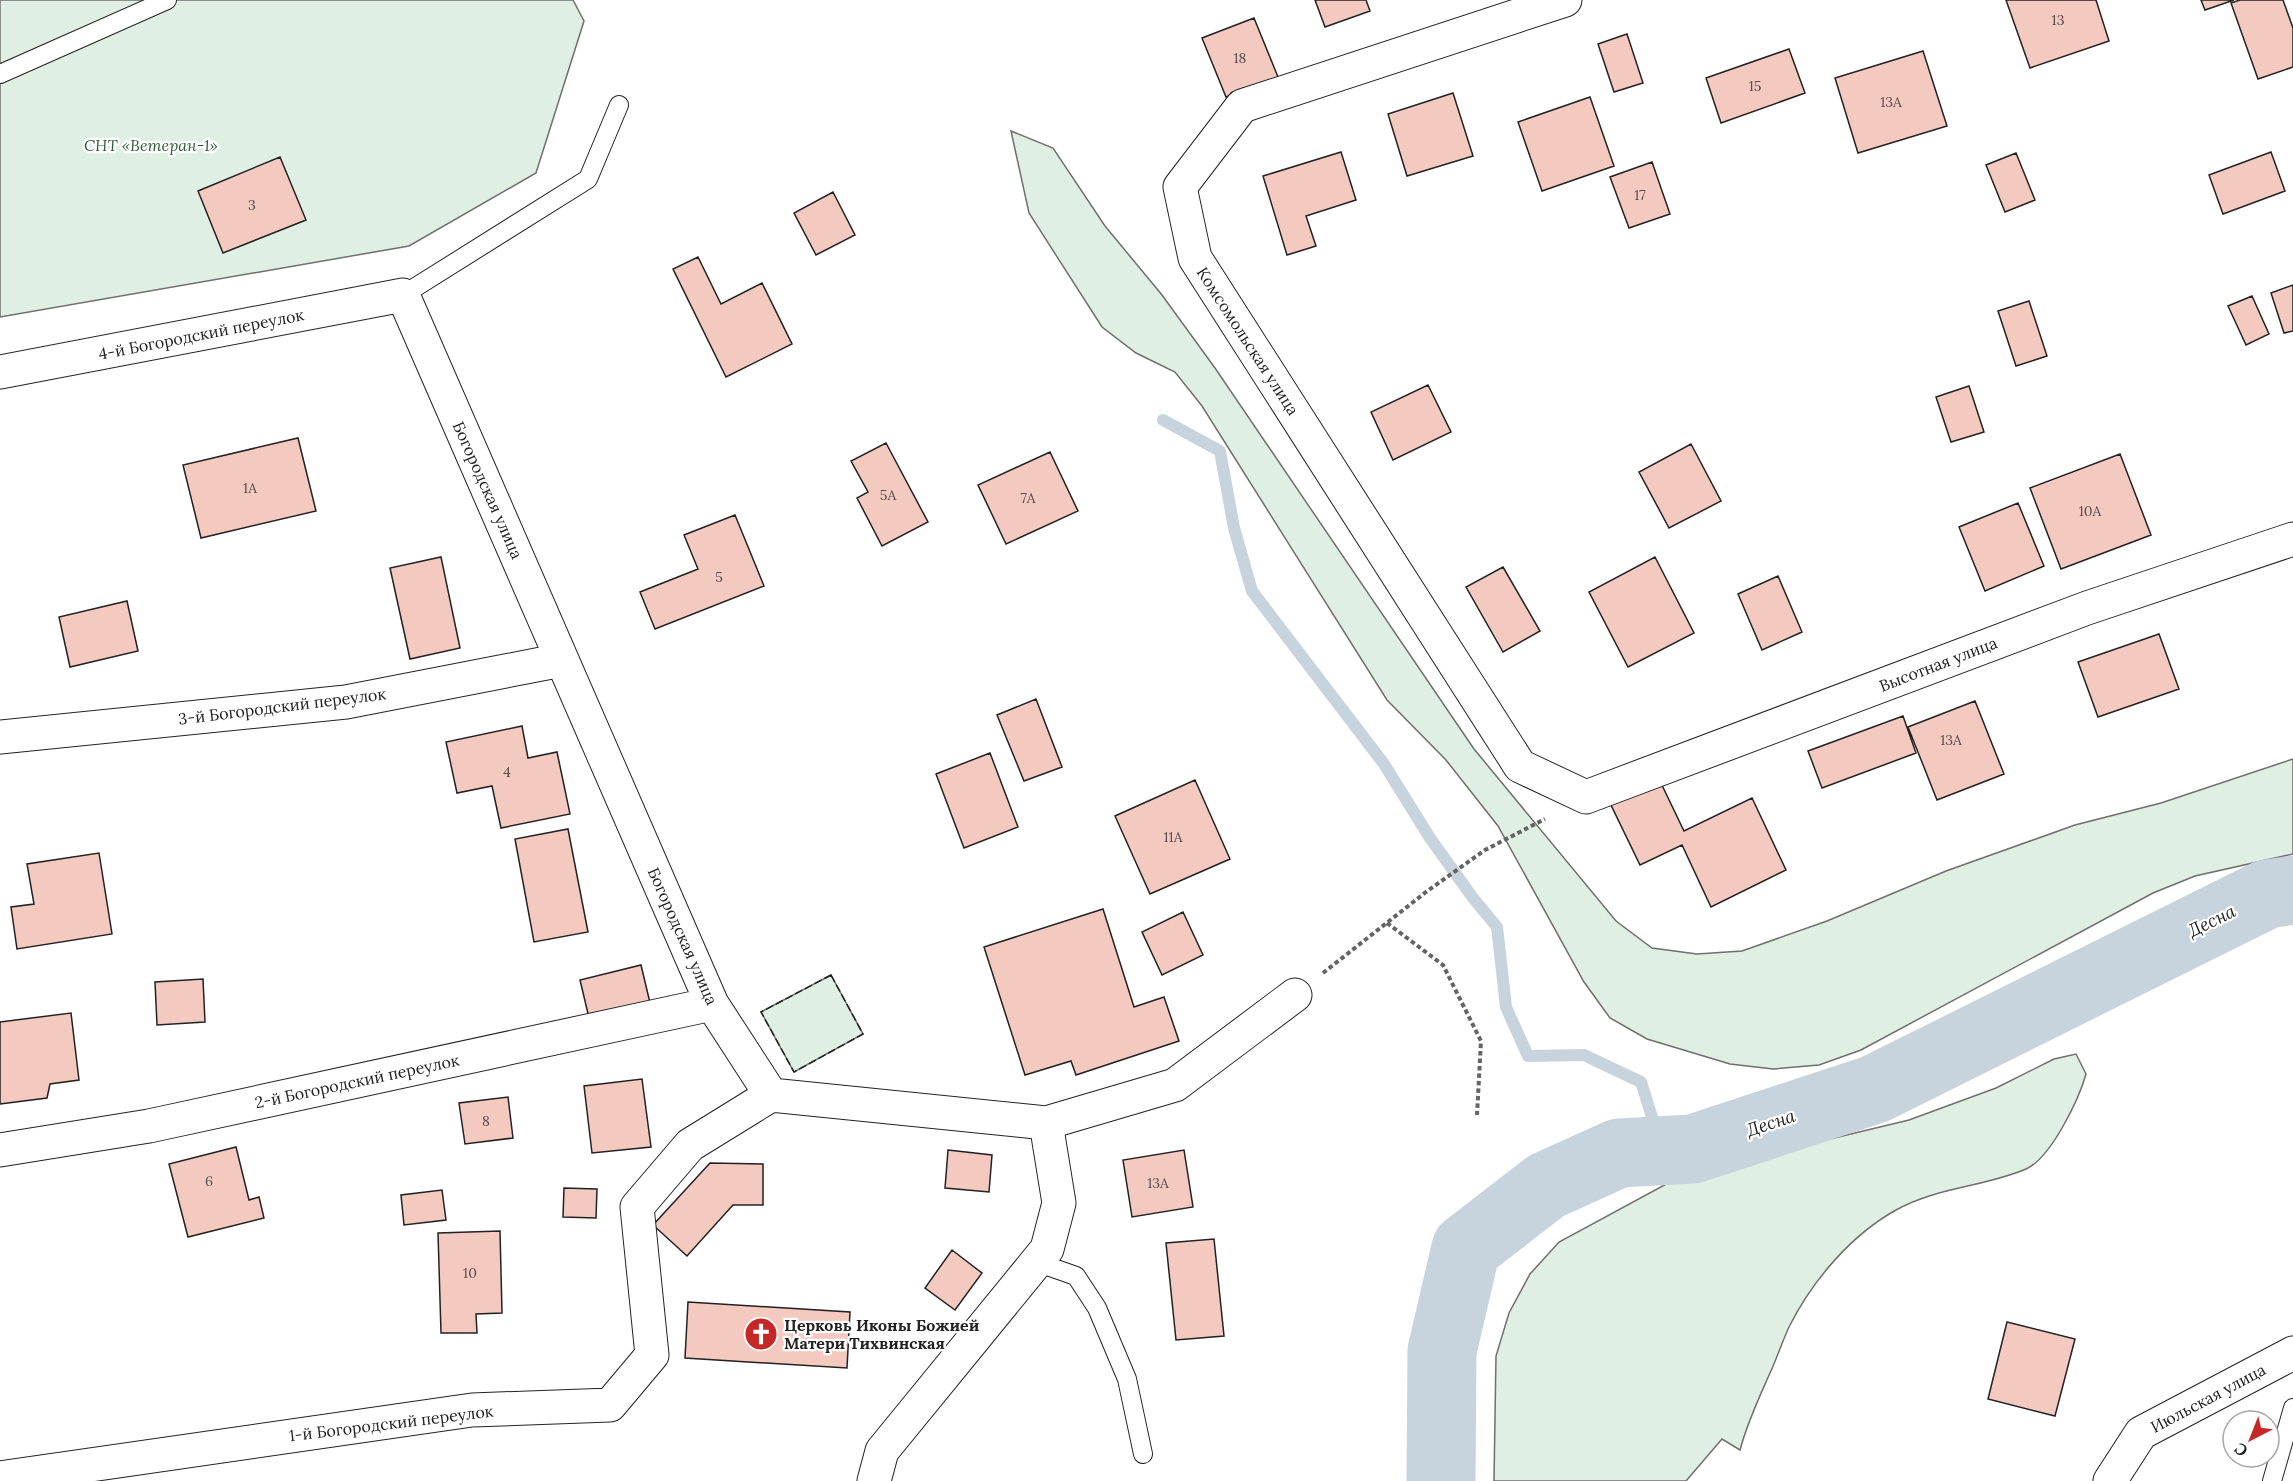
<svg xmlns="http://www.w3.org/2000/svg" width="2293" height="1481" font-family="Lora,serif">
  <style>
    .green { fill: #e0efe3; stroke: #6f6f6f; stroke-width: 1.5 }
    .lines { fill: none; stroke-linecap: round; stroke-linejoin: round }
    .stream { stroke: #c7d3dd; stroke-width: 12 }
    .river { stroke: #c7d3dd; stroke-width: 69 }
    .building { fill: #f3c9c0; stroke: #222; stroke-width: 1.5 }
    .service-casing { stroke: #222; stroke-width: 20 }
    .minor-casing { stroke: #222; stroke-width: 35 }
    .path { stroke: #646464; stroke-width: 4; stroke-dasharray: 4.5 3; stroke-linecap: butt }
    .service { stroke: #fff; stroke-width: 18 }
    .minor { stroke: #fff; stroke-width: 33 }
    .fence { stroke: #222; stroke-width: 1.5; stroke-dasharray: 8 3; stroke-linecap: butt }
    .labels { text-anchor: middle; stroke-width: 4.5; stroke-linejoin: round; paint-order: stroke }
    .number-label { font-size: 14px; fill: #564c4a }
    .park-label { font-size: 16px; font-style: italic; fill: #2f5e38; stroke: #fff }
    .street-label { font-size: 16px; fill: #222; stroke: #fff }
    .poi-label { font-size: 16px; font-weight: bold; fill: #222; stroke: #fff; text-anchor: start }
    .water-label { font-size: 18px; font-style: italic; fill: #222; stroke: #fff }
  </style>
  <rect width="100%" height="100%" fill="#fff"/>
  <!-- green -->
  <path class="green" d="M0 0H573L584 21 536 173 409 246 0 317Z
    M1011 131 1053 148 1105 226 1162 295 1215 368 1474 749 1616 921 1652 948 1697 954 1742 951 1827 921 1946 871 2075 825 2161 803 2293 759V854L2195 876 2153 893 1861 1050 1819 1065 1773 1069 1730 1064 1647 1039 1610 1018 1584 982 1498 826 1446 760 1387 700 1202 406 1175 372 1136 353 1102 327 1029 213Z
    M831 975 863 1034 794 1072 761 1012Z
    M2076 1054 2086 1074C2079 1099 2051 1158 2026 1169 1984 1187 1937 1187 1896 1210 1851 1235 1812 1281 1789 1327 1782 1342 1777 1358 1770 1373 1759 1398 1747 1423 1740 1450L1722 1439 1686 1481H1494L1496 1356 1509 1313 1530 1274 1559 1242 1694 1169 1738 1161 1909 1120 1996 1088 2054 1059Z"/>
  <g class="lines">
    <!-- stream -->
    <path class="stream" d="M1163 420 1220 451 1234 528 1252 591 1384 764 1430 838 1473 898 1497 927 1506 1007 1528 1056 1584 1055 1641 1082 1657 1133 1658 1151"/>
    <!-- river -->
    <path class="river" d="M1441 1481 1442 1351 1466 1248 1546 1186 1619 1153 1693 1149 1875 1089 2267 894 2293 890"/>
  </g>
  <!-- building -->
  <path class="building" d="M1315 0H1366L1370 11 1325 27Z
    M2006 0H2096L2109 41 2030 68Z
    M2201 0H2234L2205 10Z
    M2240 0H2283L2293 28V67L2258 79 2231 3Z
    M1254 18 1278 77 1226 97 1202 38Z
    M1627 34 1643 83 1614 92 1598 44Z
    M1789 49 1805 93 1721 123 1706 78Z
    M1923 51 1947 126 1858 153 1835 78Z
    M1453 93 1473 156 1407 176 1388 114Z
    M1590 97 1614 166 1542 191 1518 122Z
    M1341 152 1356 200 1306 216 1316 246 1287 255 1263 176Z
    M2271 152 2285 191 2223 214 2209 175Z
    M2016 153 2035 200 2005 212 1986 165Z
    M280 157 306 220 223 253 198 191Z
    M1652 162 1670 214 1629 228 1610 177Z
    M833 192 855 235 816 255 794 213Z
    M698 257 721 304 762 283 792 344 726 377 673 269Z
    M2293 285V331L2284 333 2271 293Z
    M2252 296 2269 334 2246 345 2228 306Z
    M2029 301 2047 356 2016 366 1998 311Z
    M1428 385 1451 432 1393 460 1371 412Z
    M1969 386 1984 432 1951 442 1936 397Z
    M298 438 316 511 201 538 183 465Z
    M886 443 928 522 882 546 857 498 868 492 851 461Z
    M1691 444 1721 501 1669 528 1639 472Z
    M1050 452 1078 511 1006 544 978 485Z
    M2120 454 2151 535 2061 569 2030 488Z
    M2018 503 2044 566 1985 591 1959 527Z
    M735 515 764 586 655 629 640 592 698 569 684 535Z
    M441 557 460 648 410 659 390 568Z
    M1655 557 1694 633 1628 667 1589 592Z
    M1503 567 1540 631 1503 652 1466 587Z
    M1778 576 1802 632 1762 650 1738 594Z
    M127 601 138 651 70 667 59 617Z
    M2159 634 2179 689 2098 717 2078 662Z
    M1036 699 1062 767 1024 781 997 715Z
    M1975 701 2004 774 1937 800 1908 727Z
    M1903 716 1916 753 1822 788 1808 751Z
    M522 726 528 758 557 752 570 814 501 828 492 786 457 793 446 742Z
    M990 753 1018 827 964 848 936 774Z
    M1659 779 1684 831 1752 798 1786 870 1711 907 1682 845 1640 865 1610 803Z
    M1195 780 1230 859 1150 894 1115 816Z
    M568 829 588 932 534 942 515 839Z
    M99 853 112 934 17 949 11 907 34 904 27 864Z
    M1103 909 1134 1007 1164 997 1179 1041 1076 1075 1071 1061 1025 1075 984 947Z
    M1183 912 1203 955 1162 975 1142 932Z
    M641 965 651 1007 590 1022 580 980Z
    M203 979 205 1022 157 1025 155 982Z
    M71 1013 79 1080 50 1084 47 1098 0 1104V1022Z
    M642 1079 651 1147 592 1153 584 1086Z
    M508 1097 513 1138 465 1144 459 1103Z
    M236 1147 249 1200 259 1197 264 1218 188 1237 169 1164Z
    M948 1150 992 1155 989 1192 945 1188Z
    M1184 1150 1193 1207 1132 1217 1123 1160Z
    M710 1163 763 1164V1205H733L687 1256 653 1225Z
    M564 1188 597 1189 596 1218 563 1217Z
    M442 1190 446 1220 404 1225 401 1195Z
    M500 1231 502 1313 476 1314 477 1333H441L438 1233Z
    M1214 1239 1224 1336 1176 1340 1166 1243Z
    M952 1250 982 1273 955 1310 925 1288Z
    M688 1302 850 1312 847 1368 685 1358Z
    M2007 1322 2075 1339 2055 1416 1988 1399Z"/>
  <g class="lines">
    <defs>
      <path id="service" d="M0 74 167 0
        M403 295 588 179 619 105
        M1036 1262 1076 1276 1097 1308 1127 1379 1143 1454
        M2272 1481 2293 1408"/>
      <path id="minor" d="M1565 0 1242 106 1180 187 1195 258 1520 766 1586 797 2087 608 2293 539
        M0 372 403 295 712 1004 771 1095 1046 1123 1059 1203 1047 1249 882 1451 874 1481
        M0 737 346 702 562 660
        M1046 1123 1175 1085 1295 995
        M0 1150 149 1126 712 1004
        M0 1478 472 1410 610 1405 652 1355 637 1207 690 1145 771 1095
        M2110 1481 2141 1433 2293 1353"/>
    </defs>
    <!-- service casing -->
    <use href="#service" class="service-casing"/>
    <!-- minor casing -->
    <use href="#minor" class="minor-casing"/>
    <!-- path -->
    <path class="path" d="M1387 923 1443 965 1481 1041 1477 1115
      M1323 973 1426 892 1485 850 1545 819"/>
    <!-- service -->
    <use href="#service" class="service"/>
    <!-- minor -->
    <use href="#minor" class="minor"/>
    <!-- fence -->
    <path class="fence" d="M831 975 863 1034 794 1072 761 1012Z"/>
  </g>
  <!-- icons -->
  <defs>
    <symbol id="church-disc" viewBox="-11 -11 22 22"><circle r="9.5" fill="#c62828" stroke="#fff"/><path d="M-1.2-6h2.4v3.5h3.3v2.4h-3.3V6h-2.4V-.1h-3.3v-2.4h3.3Z" fill="#fff"/></symbol>
  </defs>
  <g fill-rule="evenodd">
    <use href="#church-disc" x="742" y="1315" width="38" height="38"/>
  </g>
  <g class="labels">
    <!-- number labels -->
    <g class="number-label">
      <text x="2058" y="25">13</text>
      <text x="1240" y="63">18</text>
      <text x="1755" y="91">15</text>
      <text x="1891" y="107">13А</text>
      <text x="1640" y="200">17</text>
      <text x="252" y="210">3</text>
      <text x="250" y="493">1А</text>
      <text x="888" y="500">5А</text>
      <text x="1028" y="503">7А</text>
      <text x="2090" y="516">10А</text>
      <text x="719" y="582">5</text>
      <text x="1951" y="745">13А</text>
      <text x="507" y="777">4</text>
      <text x="1173" y="842">11А</text>
      <text x="486" y="1126">8</text>
      <text x="209" y="1186">6</text>
      <text x="1158" y="1188">13А</text>
      <text x="470" y="1278">10</text>
    </g>
    <!-- park labels -->
    <g class="park-label">
      <text x="151" y="151">СНТ «Ветеран-1»</text>
    </g>
    <!-- street labels -->
    <g class="street-label">
      <text transform="translate(201 334) rotate(-11)" y="6">4-й Богородский переулок</text>
      <text transform="translate(1248 341) rotate(57)" y="6">Комсомольская улица</text>
      <text transform="translate(488 490) rotate(66)" y="6">Богородская улица</text>
      <text transform="translate(1938 664) rotate(-21)" y="6">Высотная улица</text>
      <text transform="translate(282 706) rotate(-7)" y="6">3-й Богородский переулок</text>
      <text transform="translate(683 936) rotate(66)" y="6">Богородская улица</text>
      <text transform="translate(357 1081) rotate(-12)" y="6">2-й Богородский переулок</text>
      <text transform="translate(2208 1398) rotate(-28)" y="6">Июльская улица</text>
      <text transform="translate(391 1423) rotate(-7)" y="6">1-й Богородский переулок</text>
    </g>
    <!-- poi labels -->
    <g class="poi-label">
      <text x="784" y="1331">Церковь Иконы Божией<tspan x="784" dy="18">Матери Тихвинская</tspan></text>
    </g>
    <!-- water labels -->
    <g class="water-label">
      <text transform="translate(2212 921) rotate(-26)" y="6">Десна</text>
      <text transform="translate(1771 1123) rotate(-18)" y="6">Десна</text>
    </g>
  </g>
  <!-- north arrow -->
  <g transform="translate(2251 1439) rotate(222)"><circle r="28" fill="#ffffff" stroke="#a7a7a7" stroke-width="1.5"/>
  <path d="M0-4.5L10 22L0 15L-10 22Z" fill="#c62828"/>
  <text y="-9" font-size="16" font-weight="bold" text-anchor="middle" fill="#222222">С</text>
  </g>
</svg>
